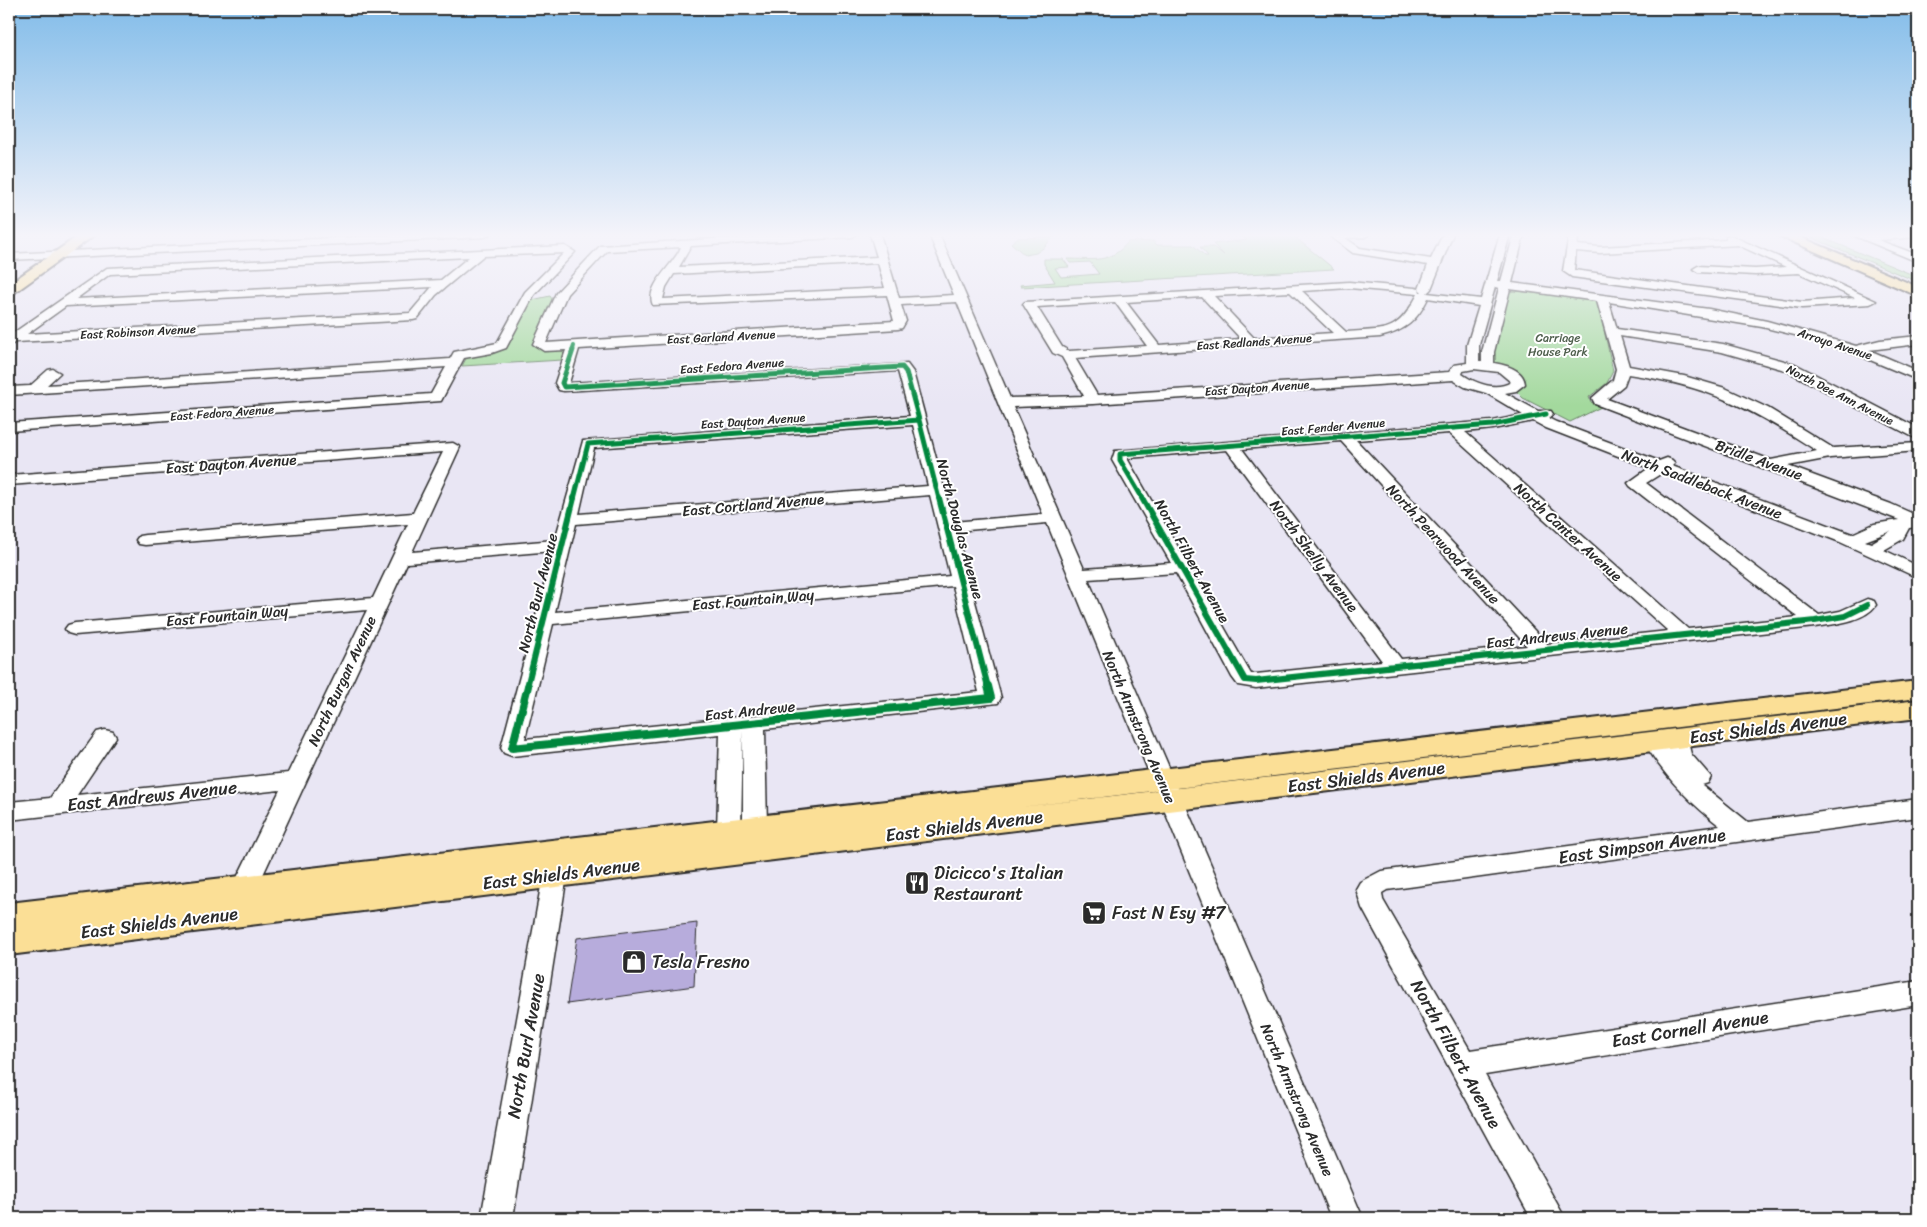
<svg xmlns="http://www.w3.org/2000/svg" width="1927" height="1227" font-family="Sriracha,sans-serif">
  <style>
    .green { fill: #a3d99d; stroke: #678264 }
    .building { fill: #b7acdc; stroke: #2b2b2b }
    .lines { fill: none; stroke-linecap: round; stroke-linejoin: round }
    .minor-casing { stroke: #2b2b2b; stroke-width: 3 }
    .major-casing { stroke: #2b2b2b; stroke-width: 4 }
    .minor { fill: #fff; fill-rule: evenodd }
    .major { fill: #fbdf96; fill-rule: evenodd }
    .cycleway-far3-casing { stroke: #fff; stroke-width: 5.5 }
    .cycleway-far2-casing { stroke: #fff; stroke-width: 8 }
    .cycleway-far1-casing { stroke: #fff; stroke-width: 9 }
    .cycleway-casing { stroke: #fff; stroke-width: 11 }
    .cycleway-far3 { stroke: #00873e; stroke-width: 4 }
    .cycleway-far2 { stroke: #00873e; stroke-width: 5 }
    .cycleway-far1 { stroke: #00873e; stroke-width: 6 }
    .cycleway { stroke: #00873e; stroke-width: 8 }
    .labels { text-anchor: middle; stroke-width: 4; stroke-linejoin: round; paint-order: stroke }
    .far-street-label { font-size: 12px; fill: #2b2b2b; stroke: #fff }
    .far-park-label { font-size: 12px; fill: #4f5f4d; stroke: #fff }
    .street-label { font-size: 15px; fill: #2b2b2b; stroke: #fff }
    .near-street-label { font-size: 18px; fill: #2b2b2b; stroke: #fff }
    .near-poi-label { font-size: 18px; fill: #2b2b2b; stroke: #fff; text-anchor: start }
  </style>
  <rect width="100%" height="100%" fill="#e9e6f4"/>
  <filter id="ink" filterUnits="userSpaceOnUse"><feTurbulence type="fractalNoise" baseFrequency=".02" numOctaves="2"/><feDisplacementMap in="SourceGraphic" scale="10" xChannelSelector="R" yChannelSelector="G"/><feConvolveMatrix kernelMatrix="1 2 1 2 8 2 1 2 1" color-interpolation-filters="sRGB"/></filter>
  <g filter="url(#ink)">
    <!-- green -->
    <path class="green" d="M1205 234H1291L1334 269 1021 287 1020 285 1055 282 1044 264V259H1063L1069 267 1055 268 1061 277 1099 274 1090 262 1070 263 1067 259C1093 259 1110 264 1128 242L1153 241 1157 245H1193L1205 256H1208L1200 247H1213L1224 255 1213 244 1247 240 1240 235Z
      M1803 234H1814L1918 277V282Z
      M1053 237 1045 246H1046L1036 253 1025 255 1011 243 1017 238Z
      M1516 291 1590 300 1598 303 1613 371 1607 383 1589 397 1591 402 1601 407 1570 422 1523 398 1516 391 1523 384 1492 361 1508 292Z
      M550 296 552 299 532 344 540 349 565 350 562 360 462 366 467 357 495 352 508 346 532 300Z"/>
    <!-- building -->
    <path class="building" d="M697 923 694 986 567 1004 577 938Z"/>
    <g class="lines">
      <defs>
        <path id="minor" d="M415 234H490L485 237 9 260V254Z
          M792 234H857L852 237 691 246 679 267 877 257 871 237 868 234H880L899 298 954 295 929 234H939L1010 398 1084 396 1062 357 1053 353 1023 304 1025 302 1349 282 1415 288 1419 289 1420 292H1422L1419 289 1428 265 1353 253 1327 234H1370L1365 237 1345 238 1360 248 1431 259 1443 234H1453L1431 289 1427 293 1481 299 1500 234H1510L1497 281H1501L1514 234H1524L1512 283 1709 309 1767 321 1856 346 1880 340 1918 336V344L1869 350 1918 371V380L1863 357 1811 339 1762 327 1609 302 1617 329 1723 344 1795 364 1918 428V438L1913 437 1785 370 1722 352 1620 336 1629 366 1684 376 1725 388 1768 408 1833 448 1918 443V451L1830 458 1788 466 1891 504 1918 516V527L1909 528 1903 539 1884 550 1918 566V578L1840 542 1662 473 1646 483 1819 615 1840 611 1867 599 1874 601 1876 605C1864 622 1834 624 1815 627L1256 688 1238 685 1232 677 1176 573 1088 579 1363 1218H1331L1047 523 956 531 1001 698 998 703 765 729 767 827 763 833 755 836 747 833 743 827V731L741 830 737 836 729 839 721 836 717 830 720 734 512 756 504 753 501 748 553 551 407 563 249 905 240 908 231 905 227 898 280 790 9 820V802L50 798 97 732 105 730 113 732 116 737 77 795 288 773 367 610 75 635 68 633 65 629 68 625 75 623 373 598 408 524 145 545 139 544 136 540 139 536 145 535 413 513 443 452 9 485V475L453 443 460 447 412 552 555 540 583 441 910 416 898 371 564 391 559 390 555 383 566 350 544 351 533 344 556 293 600 246ZM681 247C675 264 644 286 653 305L887 295 894 321 546 343 567 294 607 251ZM878 263 885 288 663 299 666 287 674 274ZM1495 287 1499 288 1482 352V361H1479V345ZM1349 288 1418 294C1397 333 1389 329 1346 332L1302 291ZM1510 289 1597 301 1616 369 1613 380 1592 398 1595 404 1899 520 1874 524 1852 534 1672 466 1675 463 1672 460 1667 458 1659 461 1556 422 1548 418 1553 414 1551 411H1538L1505 393 1516 391 1525 384C1524 370 1506 365 1494 363V352ZM1290 292 1333 333 1254 338 1214 296ZM1202 297 1241 339 1159 345 1126 302ZM1428 298 1479 306 1467 345V363L1454 365 1449 372 1097 395 1075 358 1380 337C1405 331 1417 321 1428 298ZM957 302 1043 514 953 522 913 372 907 364 569 383 579 349 898 329 902 328 906 321 901 305ZM1115 302 1147 346 1069 351 1062 347 1037 307ZM1474 369 1499 372 1511 382C1496 391 1476 384 1462 374L1463 371ZM1628 374C1709 386 1749 407 1817 451L1771 460 1607 399 1624 385ZM1453 380 1465 387 1486 393 1523 415 1493 421 1115 451 1112 460 1171 563 1084 569 1013 407 1093 404ZM1533 421 1546 428 1649 468 1628 483 1630 486 1798 617 1688 629 1465 432 1493 429ZM913 425 928 486 579 514 594 448ZM1449 433 1668 631 1547 644 1356 440ZM1341 441 1527 646 1401 659 1242 449ZM1227 450 1382 661 1256 674H1251L1248 669 1128 460V458ZM930 495 950 576 555 612 576 524ZM1891 531 1871 543 1865 541ZM953 586 979 692 525 739 553 624Z
          M1569 234H1579L1577 245 1600 247 1726 240V236L1730 235 1876 301 1870 304 1802 308 1572 277 1563 271ZM1738 245 1786 267 1755 269 1698 266 1693 269 1698 272 1755 275 1799 273 1855 298 1802 302 1574 270 1576 251 1600 253Z
          M1850 234H1918V237L1878 240 1918 255V262Z
          M565 246 575 252 534 295 506 348 492 353 464 358 441 401 9 431V423L431 394 446 367 9 395V387L30 386 48 370 53 369 60 373 47 385 450 359 454 352 497 343 525 292 564 253 483 256 436 295 417 319 413 320 16 342 9 346V336L107 268ZM469 257 441 280 76 299 110 274ZM432 287 410 313 27 334 66 306Z
          M1684 730 1692 733 1695 738 1689 746 1691 754 1711 777 1708 783 1702 785 1748 822 1918 799V817L1387 890 1382 893 1383 900 1470 1050 1918 981V1005L1485 1075 1565 1218H1531L1362 908 1356 889 1360 882 1381 871 1720 826C1689 802 1663 775 1644 742L1647 737 1655 734 1663 737 1667 744 1676 733Z
          M555 865 564 868 567 875 513 1218H481L543 875 546 868Z"/>
        <path id="major" d="M81 234H96L14 293 9 294V284Z
          M1775 234H1793L1918 287V296Z
          M1918 681V698L962 814 1918 700V718L9 955V903Z"/>
      </defs>
      <!-- minor casing -->
      <use href="#minor" class="minor-casing"/>
      <!-- major casing -->
      <use href="#major" class="major-casing"/>
      <!-- minor -->
      <use href="#minor" class="minor"/>
      <!-- major -->
      <use href="#major" class="major"/>
      <defs>
        <path id="cycleway-far3" d="M572 352 574 346"/>
        <path id="cycleway-far2" d="M573 350 562 383 564 387 902 367 906 372 919 420
          M919 420 939 499
          M574 499 588 444 919 420
          M1143 499 1120 460V454L1493 425 1546 414"/>
        <path id="cycleway-far1" d="M939 498 988 687
          M1142 498 1245 680 1256 681 1815 621 1845 616 1867 605
          M527 687 574 498"/>
        <path id="cycleway" d="M528 686 512 748 991 698 988 686"/>
      </defs>
      <!-- cycleway-far3 casing -->
      <use href="#cycleway-far3" class="cycleway-far3-casing"/>
      <!-- cycleway-far2 casing -->
      <use href="#cycleway-far2" class="cycleway-far2-casing"/>
      <!-- cycleway-far1 casing -->
      <use href="#cycleway-far1" class="cycleway-far1-casing"/>
      <!-- cycleway casing -->
      <use href="#cycleway" class="cycleway-casing"/>
      <!-- cycleway-far3 -->
      <use href="#cycleway-far3" class="cycleway-far3"/>
      <!-- cycleway-far2 -->
      <use href="#cycleway-far2" class="cycleway-far2"/>
      <!-- cycleway-far1 -->
      <use href="#cycleway-far1" class="cycleway-far1"/>
      <!-- cycleway -->
      <use href="#cycleway" class="cycleway"/>
    </g>
  </g>
  <!-- sky -->
  <linearGradient id="sky" x2="0" y2="1"><stop stop-color="#82bce9"/><stop offset="0.58" stop-color="#f5f4fa"/><stop offset="1" stop-color="#f5f4fa" stop-opacity="0"/></linearGradient>
  <rect width="1927" height="406" fill="url(#sky)"/>
  <!-- icons -->
  <defs>
    <symbol id="restaurant-square" viewBox="-11 -11 22 22"><rect x="-9" y="-9" width="18" height="18" rx="4" fill="#2b2b2b" stroke="#fff"/><path d="M-5-6h1v4h1v-4h1v4h1v-4h1v5L-1.5 .5V6h-2V.5L-5-1ZM5-6V6H3V1.5H1.5Q1.5-4 5-6Z" fill="#fff"/></symbol>
    <symbol id="supermarket-square" viewBox="-11 -11 22 22"><rect x="-9" y="-9" width="18" height="18" rx="4" fill="#2b2b2b" stroke="#fff"/><path d="M-6-5.5h2.5l.6 2H6L4.5 2H-2.5L-4.4-4H-6ZM-1.5 3.2a1.3 1.3 0 1 0 .1 0ZM3 3.2a1.3 1.3 0 1 0 .1 0Z" fill="#fff"/></symbol>
    <symbol id="shop-square" viewBox="-11 -11 22 22"><rect x="-9" y="-9" width="18" height="18" rx="4" fill="#2b2b2b" stroke="#fff"/><path d="M-5-2.5h2.3a2.7 3.5 0 0 1 5.4 0H5L5.5 6h-11ZM-1.5-2.5h3a1.5 2.3 0 0 0-3 0Z" fill="#fff"/></symbol>
  </defs>
  <g fill-rule="evenodd">
    <use href="#restaurant-square" x="903" y="869" width="28" height="28"/>
    <use href="#supermarket-square" x="1080" y="899" width="28" height="28"/>
    <use href="#shop-square" x="620" y="948" width="28" height="28"/>
  </g>
  <g class="labels">
    <!-- far-street labels -->
    <g class="far-street-label">
      <text transform="translate(138 332) rotate(-3)" y="4">East Robinson Avenue</text>
      <text transform="translate(721 337) rotate(-3)" y="4">East Garland Avenue</text>
      <text transform="translate(1254 342) rotate(-4)" y="4">East Redlands Avenue</text>
      <text transform="translate(1835 344) rotate(18)" y="4">Arroyo Avenue</text>
      <text transform="translate(732 366) rotate(-4)" y="4">East Fedora Avenue</text>
      <text transform="translate(1257 388) rotate(-4)" y="4">East Dayton Avenue</text>
      <text transform="translate(1840 395) rotate(27)" y="4">North Dee Ann Avenue</text>
      <text transform="translate(222 413) rotate(-4)" y="4">East Fedora Avenue</text>
      <text transform="translate(753 421) rotate(-4)" y="4">East Dayton Avenue</text>
      <text transform="translate(1333 427) rotate(-5)" y="4">East Fender Avenue</text>
    </g>
    <!-- far-park labels -->
    <g class="far-park-label">
      <text x="1558" y="342">Carriage<tspan x="1558" dy="14">House Park</tspan></text>
    </g>
    <!-- street labels -->
    <g class="street-label">
      <text transform="translate(1759 460) rotate(20)" y="5">Bridle Avenue</text>
      <text transform="translate(231 464) rotate(-4)" y="5">East Dayton Avenue</text>
      <text transform="translate(1702 484) rotate(21)" y="5">North Saddleback Avenue</text>
      <text transform="translate(753 505) rotate(-5)" y="5">East Cortland Avenue</text>
      <text transform="translate(960 529) rotate(75)" y="5">North Douglas Avenue</text>
      <text transform="translate(1568 532) rotate(42)" y="5">North Canter Avenue</text>
      <text transform="translate(1443 544) rotate(47)" y="5">North Pearwood Avenue</text>
      <text transform="translate(1314 556) rotate(53)" y="5">North Shelly Avenue</text>
      <text transform="translate(1192 561) rotate(61)" y="5">North Filbert Avenue</text>
      <text transform="translate(538 593) rotate(-76)" y="5">North Burl Avenue</text>
      <text transform="translate(753 600) rotate(-5)" y="5">East Fountain Way</text>
      <text transform="translate(227 616) rotate(-5)" y="5">East Fountain Way</text>
      <text transform="translate(1557 636) rotate(-6)" y="5">East Andrews Avenue</text>
      <text transform="translate(342 681) rotate(-65)" y="5">North Burgan Avenue</text>
      <text transform="translate(750 711) rotate(-6)" y="5">East Andrewe</text>
      <text transform="translate(1139 727) rotate(67)" y="5">North Armstrong Avenue</text>
      <text transform="translate(1297 1100) rotate(67)" y="5">North Armstrong Avenue</text>
    </g>
    <!-- near-street labels -->
    <g class="near-street-label">
      <text transform="translate(1768 728) rotate(-7)" y="6">East Shields Avenue</text>
      <text transform="translate(1366 777) rotate(-7)" y="6">East Shields Avenue</text>
      <text transform="translate(152 796) rotate(-6)" y="6">East Andrews Avenue</text>
      <text transform="translate(964 826) rotate(-7)" y="6">East Shields Avenue</text>
      <text transform="translate(1642 846) rotate(-8)" y="6">East Simpson Avenue</text>
      <text transform="translate(561 874) rotate(-7)" y="6">East Shields Avenue</text>
      <text transform="translate(159 923) rotate(-7)" y="6">East Shields Avenue</text>
      <text transform="translate(1690 1029) rotate(-9)" y="6">East Cornell Avenue</text>
      <text transform="translate(526 1046) rotate(-80)" y="6">North Burl Avenue</text>
      <text transform="translate(1456 1054) rotate(61)" y="6">North Filbert Avenue</text>
    </g>
    <!-- near-poi labels -->
    <g class="near-poi-label">
      <text x="934" y="879">Dicicco's Italian<tspan x="934" dy="21">Restaurant</tspan></text>
      <text x="1112" y="919">Fast N Esy #7</text>
      <text x="652" y="968">Tesla Fresno</text>
    </g>
  </g>
  <!-- margin -->
  <rect width="1927" height="1227" fill="none" stroke="#fff" stroke-width="30"/>
  <rect x="15" y="15" width="1897" height="1197" fill="none" stroke="#2b2b2b" stroke-width="2" filter="url(#ink)"/>
</svg>
